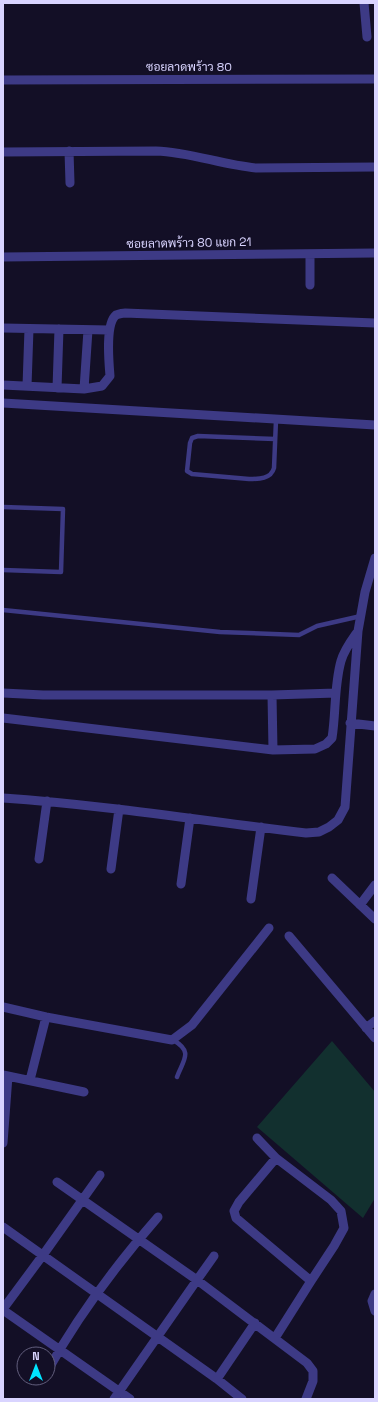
<svg xmlns="http://www.w3.org/2000/svg" width="378" height="1402" font-family="'Space Grotesk',Sarabun,sans-serif">
  <style>
    .green { fill: #12302f }
    .lines { fill: none; stroke-linecap: round; stroke-linejoin: round }
    .service { stroke: #3d3a85; stroke-width: 4.5 }
    .minor { stroke: #3d3a85; stroke-width: 9 }
    .labels { text-anchor: middle; stroke-width: 3; stroke-linejoin: round; paint-order: stroke }
    .street-label { font-size: 12px; fill: #d9d4ff; stroke: #130f26 }
  </style>
  <rect width="100%" height="100%" fill="#130f26"/>
  <!-- green -->
  <path class="green" d="M332 1041 375 1092V1198L363 1218 257 1127Z"/>
  <g class="lines">
    <!-- service -->
    <path class="service" d="M275 439 198 436 192 438 190 443 187 471 192 474 249 479C259 479 271 479 274 468L276 420
      M3 507 63 509 61 572 3 570
      M3 610 220 632 299 635 317 626 361 616
      M173 1040C194 1052 183 1060 177 1077"/>
    <!-- minor -->
    <path class="minor" d="M364 3 367 37
      M3 80 375 79
      M69 151 70 183
      M3 152 156 151C190 152 222 165 256 168L375 167
      M310 254V285
      M3 257 375 253
      M3 328 109 330
      M3 385 84 389 102 386 110 376C109 363 105 324 116 315 119 314 123 313 125 313L375 323
      M27 386 29 329
      M57 388 59 329
      M84 389 88 330
      M3 403 375 425
      M3 693 43 695H272L336 693
      M272 695 273 750
      M3 718 273 750 315 749 326 744 332 738C336 713 334 686 341 661 344 650 351 641 358 631
      M350 723 375 726
      M3 798C104 805 205 821 306 833L319 832 329 827 338 820 345 807 358 631 365 592 375 558
      M39 859 47 801
      M111 869 119 809
      M332 878 375 919
      M181 884 190 818
      M251 899 261 827
      M360 905 375 885
      M289 936 375 1038
      M3 1007 46 1017 172 1040 192 1025 269 928
      M366 1028 375 1021
      M3 1075 84 1092
      M30 1080 46 1017
      M257 1138 276 1158 331 1200 341 1211 344 1228 334 1246 311 1281 275 1338
      M3 1143 8 1076
      M276 1158 239 1202 234 1211 236 1218 311 1281
      M57 1182 197 1280 307 1363 313 1371V1381L306 1399
      M3 1227 217 1379 242 1399
      M375 1294 372 1301 375 1311
      M3 1309 43 1255 100 1175
      M3 1310 130 1399
      M48 1370C78 1316 117 1264 158 1217
      M217 1379 255 1323
      M114 1399 197 1280 214 1256"/>
  </g>
  <g class="labels">
    <!-- street labels -->
    <g class="street-label">
      <text x="189" y="71">ซอยลาดพร้าว 80</text>
      <text transform="translate(189 243) rotate(-1)" y="4">ซอยลาดพร้าว 80 แยก 21</text>
    </g>
  </g>
  <!-- border -->
  <rect width="378" height="1402" fill="none" stroke="#d9d4ff" stroke-width="8"/>
  <!-- north arrow -->
  <g transform="translate(36 1366)"><circle r="19" fill="#130f26" stroke="#625e7d"/>
  <path d="M0-3L7 15L0 10L-7 15Z" fill="#00e5ff"/>
  <text y="-6" font-size="11" font-weight="bold" text-anchor="middle" fill="#d9d4ff">N</text>
  </g>
</svg>
